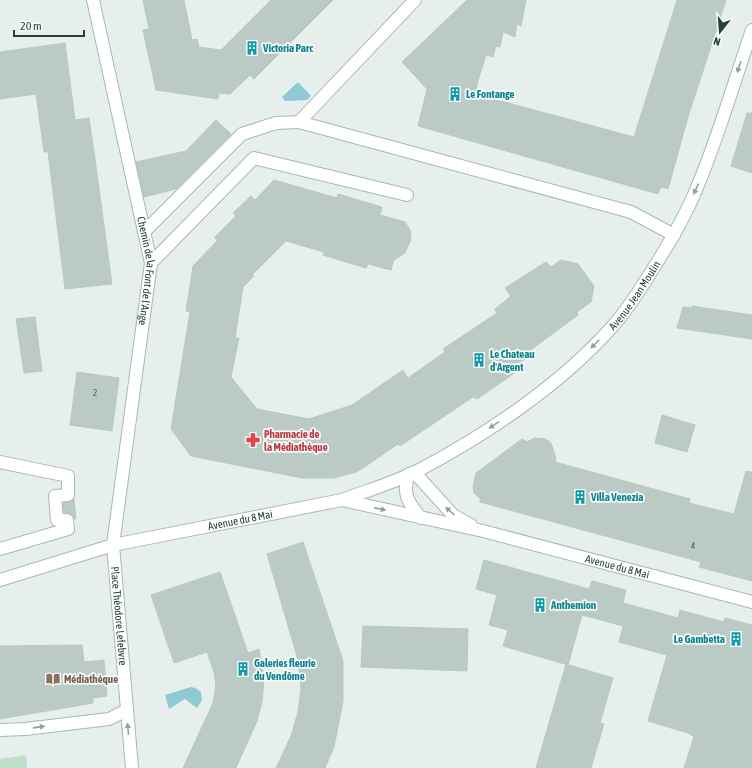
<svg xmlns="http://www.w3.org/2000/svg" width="752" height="768" font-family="'Asap Condensed',sans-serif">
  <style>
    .green { fill: #bfe0c8 }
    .water { fill: #8ec9d4 }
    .building { fill: #bbcac4; stroke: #b8c9c2 }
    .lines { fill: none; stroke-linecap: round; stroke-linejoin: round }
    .pedestrian-casing { stroke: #a8b8b2; stroke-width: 14 }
    .minor-casing { stroke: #a8b8b2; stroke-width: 14 }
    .pedestrian { stroke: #fff; stroke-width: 12 }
    .minor { stroke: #fff; stroke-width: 12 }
    .oneway { fill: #92a09c }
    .labels { text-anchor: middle; stroke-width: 3.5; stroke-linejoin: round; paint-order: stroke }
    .number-label { font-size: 9px; fill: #4a645c }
    .culture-label { font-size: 11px; font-weight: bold; fill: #0d838f; stroke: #f7fbf9; text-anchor: start }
    .street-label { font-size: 11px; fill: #24423a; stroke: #f7fbf9 }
    .health-label { font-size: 11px; font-weight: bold; fill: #be3a42; stroke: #f7fbf9; text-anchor: start }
    .education-label { font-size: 11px; font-weight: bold; fill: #785e54; stroke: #f7fbf9; text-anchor: start }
  </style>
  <rect width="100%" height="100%" fill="#e6efeb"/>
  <!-- green -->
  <path class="green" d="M26 755 27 768H0V759Z"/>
  <!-- water -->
  <path class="water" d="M298 82 311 96 307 100 285 101 282 97Z
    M191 687 195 688 201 692 202 700 197 708 185 699 169 709 165 695Z"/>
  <!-- building -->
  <path class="building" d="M143 0H184L192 40 197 39 199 47 221 50 271 0H333L254 79 250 75 230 94 219 93 218 99 156 90 143 30 149 29Z
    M467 0H526L521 26 517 24 515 37 503 32 500 47 496 46 493 57 486 55 476 87 490 98 634 137 677 0H726L688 117 668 189 661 187 658 194 418 126 427 89 402 62Z
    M65 43 75 120 89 118 95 159 112 284 65 289 48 152H44L36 94 0 99V52Z
    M747 113H752V173L731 166Z
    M216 120 231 134 176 189 144 197 136 162 186 151Z
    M274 180 337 198 338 194 382 207 380 215 405 222 410 230 411 239 405 253 394 260 391 270 368 264 366 268 323 255 324 252 286 241 252 275 254 276 243 287 235 338H239L231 377 257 409 309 419 352 405 403 370 408 378 445 352 443 349 497 313 495 309 511 296 505 288 546 262 551 267 561 260 578 264 594 286 591 302 577 312 578 315 528 352 530 356 515 366 517 371 506 379 477 399 473 397 400 446 398 444 363 468 356 472 334 478H302L191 456 171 429 190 312 186 311 193 266 217 241 215 237 236 216 233 213 251 196 255 200Z
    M692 306 752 315V339L677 328 683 307 692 308Z
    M35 317 42 371 24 373 16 319Z
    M77 372 119 378 112 431 70 425Z
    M662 415 695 425 687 452 655 443Z
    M534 438 545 439 550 442 552 446 556 459 555 462 690 499 689 503 734 514 746 471 752 472V581L699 567 701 562 480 502V498L474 493 473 487 476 473 522 439 527 442Z
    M74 499 76 519H74L71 514 64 512 63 503 72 501Z
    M303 542 343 661V701L334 747 325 768H276L291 736 298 712 301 689 298 660 267 554Z
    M484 560 589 589 592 581 626 590 623 603 678 618 680 610 724 622 725 618 752 625V768H684L694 736 690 735 691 734 648 721 667 655 619 642 623 626 582 615 568 665 503 646 508 630 489 625 497 595 476 589Z
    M220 572 248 653 259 649 264 679 262 702 257 721 236 768H183L213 703 216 685 214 672 207 652 174 663 151 595Z
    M363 626 468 629 467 671 361 667Z
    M82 645 84 662 104 660 107 696 93 698V703L0 719V646Z
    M566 664 613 678 600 723 604 724 591 768H536Z"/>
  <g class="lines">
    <defs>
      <path id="pedestrian" d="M0 462 68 476V495L55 496 57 520H67L68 529 0 549"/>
      <g id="minor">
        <path id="s1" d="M93 0 151 263 113 545 132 768"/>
        <path d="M415 0 299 122 631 212 674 235"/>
        <path d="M144 232 242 134 276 123 299 122"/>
        <path d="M151 263 254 158 407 195"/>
        <path d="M414 472 453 515 471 525"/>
        <path d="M409 474C401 493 409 504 421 518"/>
        <path id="s2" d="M342 500C368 490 394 483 419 470 486 435 560 385 611 328 627 311 639 291 651 272 669 244 686 216 698 185 719 135 734 82 752 30"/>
        <path id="s3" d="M0 580 113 545 342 500 483 531 752 602"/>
        <path d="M0 730 25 729 109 719 127 710"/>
      </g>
    </defs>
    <!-- pedestrian casing -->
    <use href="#pedestrian" class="pedestrian-casing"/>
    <!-- minor casing -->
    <use href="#minor" class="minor-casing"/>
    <!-- pedestrian -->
    <use href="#pedestrian" class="pedestrian"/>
    <!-- minor -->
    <use href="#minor" class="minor"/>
  </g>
  <!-- one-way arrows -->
  <defs><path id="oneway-solid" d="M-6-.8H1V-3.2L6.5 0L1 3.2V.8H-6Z"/></defs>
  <g class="oneway">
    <use href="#oneway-solid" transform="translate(739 67) rotate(109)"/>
    <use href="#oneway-solid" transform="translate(696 189) rotate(115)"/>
    <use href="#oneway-solid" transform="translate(595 344) rotate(135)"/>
    <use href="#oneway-solid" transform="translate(494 425) rotate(146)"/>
    <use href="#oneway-solid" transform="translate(380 509) rotate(13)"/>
    <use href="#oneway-solid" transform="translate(450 511) rotate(-138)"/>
    <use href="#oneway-solid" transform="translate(39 727) rotate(-8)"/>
    <use href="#oneway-solid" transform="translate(128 729) rotate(-95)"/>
  </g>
  <!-- icons -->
  <defs>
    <symbol id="building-bare" viewBox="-9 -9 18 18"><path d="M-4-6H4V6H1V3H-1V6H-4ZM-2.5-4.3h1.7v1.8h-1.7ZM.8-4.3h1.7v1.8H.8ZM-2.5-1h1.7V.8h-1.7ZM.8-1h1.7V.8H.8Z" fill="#0f9aa8" stroke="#f7fbf9" stroke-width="2.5" paint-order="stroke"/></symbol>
    <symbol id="pharmacy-bare" viewBox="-9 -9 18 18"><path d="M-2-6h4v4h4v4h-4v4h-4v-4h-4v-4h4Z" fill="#e0444e" stroke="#f7fbf9" stroke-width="2.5" paint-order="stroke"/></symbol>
    <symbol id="library-bare" viewBox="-9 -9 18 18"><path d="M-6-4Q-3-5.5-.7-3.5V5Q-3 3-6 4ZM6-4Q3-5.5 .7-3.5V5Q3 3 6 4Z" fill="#8d6e63" stroke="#f7fbf9" stroke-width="2.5" paint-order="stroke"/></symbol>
  </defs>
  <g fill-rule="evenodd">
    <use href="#building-bare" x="242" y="38" width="20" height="20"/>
    <use href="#building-bare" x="445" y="84" width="20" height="20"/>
    <use href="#building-bare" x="469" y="350" width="20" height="20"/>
    <use href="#pharmacy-bare" x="243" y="430" width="20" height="20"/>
    <use href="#building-bare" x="570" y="487" width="20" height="20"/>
    <use href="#building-bare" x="530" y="595" width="20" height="20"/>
    <use href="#building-bare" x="726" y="629" width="20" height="20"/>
    <use href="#building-bare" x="233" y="659" width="20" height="20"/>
    <use href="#library-bare" x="43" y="669" width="20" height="20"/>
  </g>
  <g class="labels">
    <!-- number labels -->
    <g class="number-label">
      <text x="95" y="396">2</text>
      <text x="693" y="549">4</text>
    </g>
    <!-- culture labels -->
    <g class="culture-label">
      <text x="263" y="52">Victoria Parc</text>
      <text x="466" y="98">Le Fontange</text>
      <text x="490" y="358">Le Chateau<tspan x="490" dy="13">d'Argent</tspan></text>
      <text x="591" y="501">Villa Venezia</text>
      <text x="551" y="609">Anthemion</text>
      <text x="725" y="643" text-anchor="end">Le Gambetta</text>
      <text x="254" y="667">Galeries fleurie<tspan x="254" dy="13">du Vendôme</tspan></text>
    </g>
    <!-- street labels -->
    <g class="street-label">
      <text dy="4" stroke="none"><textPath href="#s1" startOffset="277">Chemin de la Font de l'Ange</textPath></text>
      <text dy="4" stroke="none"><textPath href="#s2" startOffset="363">Avenue Jean Moulin</textPath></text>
      <text dy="4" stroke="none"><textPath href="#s3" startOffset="248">Avenue du 8 Mai</textPath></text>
      <text dy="4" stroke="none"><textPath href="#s3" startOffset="635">Avenue du 8 Mai</textPath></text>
      <text dy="4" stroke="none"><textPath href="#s1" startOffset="625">Place Théodore Lefebvre</textPath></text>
    </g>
    <!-- health labels -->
    <g class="health-label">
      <text x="264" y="438">Pharmacie de<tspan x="264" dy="13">la Médiathèque</tspan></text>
    </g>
    <!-- education labels -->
    <g class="education-label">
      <text x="64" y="683">Médiathèque</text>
    </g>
  </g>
  <!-- north arrow -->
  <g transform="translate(720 32) rotate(197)" stroke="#f7fbf9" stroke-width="3" paint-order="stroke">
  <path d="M0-3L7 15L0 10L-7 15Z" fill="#24423a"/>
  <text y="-6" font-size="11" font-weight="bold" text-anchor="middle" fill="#24423a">N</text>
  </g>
  <!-- scale -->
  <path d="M14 30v6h70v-6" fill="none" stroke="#24423a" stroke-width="2"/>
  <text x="20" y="30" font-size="12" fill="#24423a" stroke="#f7fbf9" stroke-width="3" paint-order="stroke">20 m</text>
</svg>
